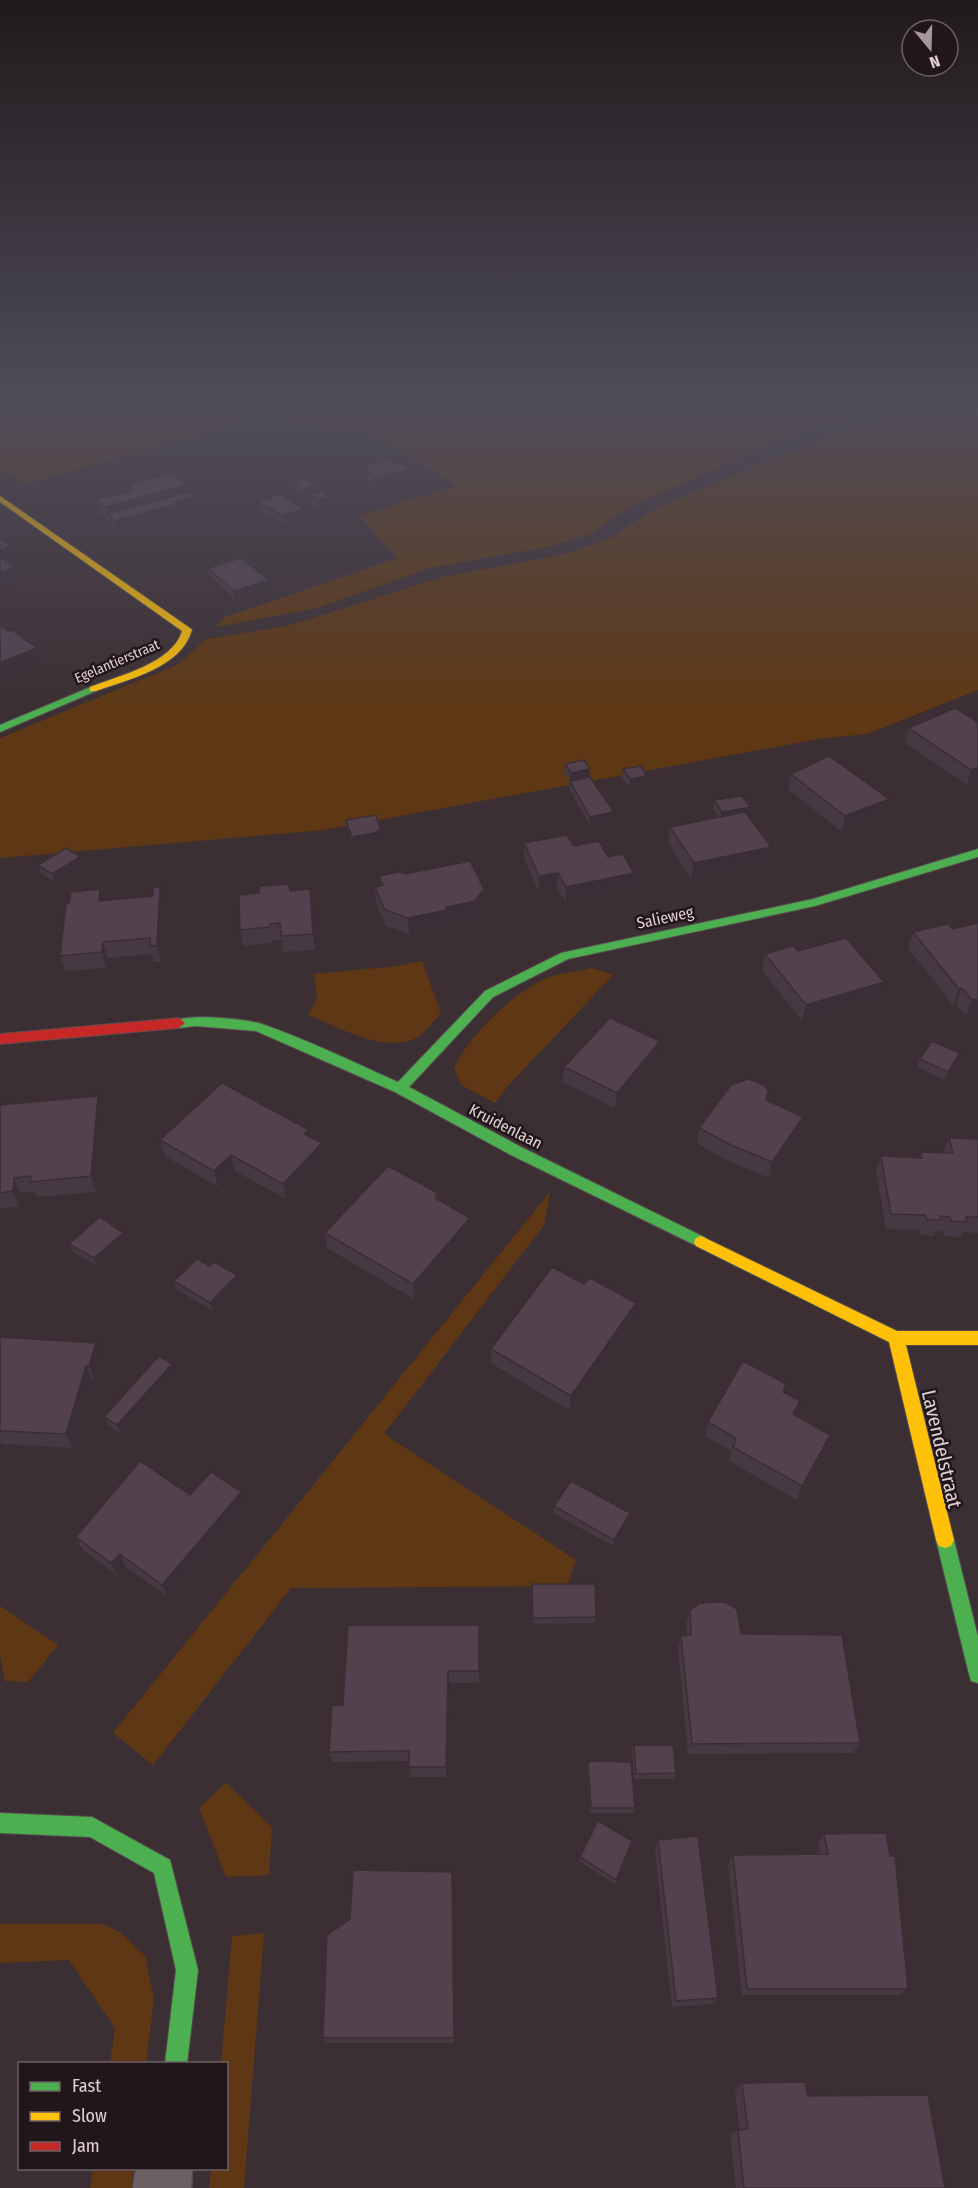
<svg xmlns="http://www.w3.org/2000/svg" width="978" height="2188" font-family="'Fira Sans Condensed',sans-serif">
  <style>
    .green { fill: #5e3814 }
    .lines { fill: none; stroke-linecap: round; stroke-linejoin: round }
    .street-casing { stroke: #584c50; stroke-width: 3 }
    .fast-casing { stroke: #584c50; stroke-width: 2 }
    .slow-casing { stroke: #584c50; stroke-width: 2 }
    .jam-casing { stroke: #584c50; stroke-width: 2 }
    .street { fill: #6c6063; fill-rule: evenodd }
    .fast { fill: #4caf50; fill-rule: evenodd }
    .slow { fill: #ffc107; fill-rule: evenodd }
    .jam { fill: #c62828; fill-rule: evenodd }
    .wall { fill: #473943 }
    .shaded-wall { fill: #3a2e37 }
    .building { fill: #53424e; stroke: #3a2e37; stroke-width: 1.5 }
    .labels { text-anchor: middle; stroke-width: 5; stroke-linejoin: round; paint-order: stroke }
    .far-street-label { font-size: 14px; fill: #e0cfd3; stroke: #211619 }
    .street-label { font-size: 16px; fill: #e0cfd3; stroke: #211619 }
    .near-street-label { font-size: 20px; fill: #e0cfd3; stroke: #211619 }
  </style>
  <rect width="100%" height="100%" fill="#3c2f33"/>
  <!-- green -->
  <path class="green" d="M0 403H916L885 405 768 446 629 507 591 534 552 546 430 568 317 608 217 627 223 618 397 558 359 516 456 486 408 455 354 426 330 432 267 415 26 484 0 469Z
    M978 408V690L867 734 819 739 324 830 0 858V738L177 665 207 639 291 625 442 577 560 555 611 538 654 509 758 464 896 412Z
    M422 961 441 1013C434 1020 426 1032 418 1037 385 1055 339 1027 308 1015L317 999 314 974 398 966Z
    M592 968 613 975 507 1087 495 1103 461 1085 454 1068C469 1036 510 996 542 980 556 973 576 972 592 968Z
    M550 1192 544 1225 384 1434 576 1560 567 1586 291 1588 153 1765 113 1733Z
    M0 1606 58 1645 28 1682 5 1681 0 1656Z
    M226 1783 272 1827 269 1875 226 1877 199 1808Z
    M0 1924H103L121 1933 145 1956 154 1999 146 2063H110L115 2028 69 1960 0 1963Z
    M264 1933 244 2188H209L211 2169 226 2168V2064L221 2063 232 1936Z
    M93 2169H133L131 2188H90Z"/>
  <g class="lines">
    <defs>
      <path id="street" d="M136 2168H192L191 2188H133Z"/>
      <path id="fast" d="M93 686 96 687V691L0 732V725Z
        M978 849V857L815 906 568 959 493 997 409 1087 521 1147 706 1238 708 1242 706 1246 701 1248 511 1155 395 1092 256 1031 196 1026 179 1028 173 1023C181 1012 248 1019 262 1024 308 1040 353 1062 398 1082L485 991 561 953 813 899Z
        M945 1532 951 1534 954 1540 978 1637V1683L971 1681 969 1674 936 1540 939 1534Z
        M0 1813 92 1817 170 1860 198 1970 187 2064H165L176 1970 154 1873 90 1837 0 1833Z"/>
      <path id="slow" d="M0 496 190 628 192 630C181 668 129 679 96 691H90V687C118 676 173 663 182 631L0 502Z
        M701 1236 897 1331H978V1345H906L954 1540 951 1546 945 1548 939 1546 936 1540 889 1342 696 1246 694 1242 696 1238Z"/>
      <path id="jam" d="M179 1018 185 1023 179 1028 0 1044V1034Z"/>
    </defs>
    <!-- street casing -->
    <use href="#street" class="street-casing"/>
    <!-- fast casing -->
    <use href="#fast" class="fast-casing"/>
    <!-- slow casing -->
    <use href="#slow" class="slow-casing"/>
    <!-- jam casing -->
    <use href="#jam" class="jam-casing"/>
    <!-- street -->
    <use href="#street" class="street"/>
    <!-- fast -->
    <use href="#fast" class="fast"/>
    <!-- slow -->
    <use href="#slow" class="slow"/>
    <!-- jam -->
    <use href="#jam" class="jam"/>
  </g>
  <!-- wall -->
  <path class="wall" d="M393 464 412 469V476L375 486 363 473 362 466Z
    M293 482 330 497 331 505 320 508 311 502 310 494 305 496 294 489Z
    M129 485 188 493 194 504 179 508 180 512 116 528 100 513 97 499 130 491Z
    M258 502 304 508 305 516 284 524 259 509Z
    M208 568 270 588 235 599 209 575Z
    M978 722V781L967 785 905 743 909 728Z
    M565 764 589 777 613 821 590 825 569 789 570 781 564 772Z
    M623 769 646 784 629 787 622 777Z
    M791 774 889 799 885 815 842 832 788 789Z
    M714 800 750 807 749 815 747 816 771 847 768 862 691 878 668 843 670 827 718 817 713 808Z
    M346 820 381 837 375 841 353 845 347 828Z
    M524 843 574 846 608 857 634 873 633 889 566 902 557 889 539 892 524 858Z
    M80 857 82 865 55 882 41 873 38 865Z
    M379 876 484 889V905L475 917 447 922 448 926 409 934 386 926 376 903 375 887 380 886Z
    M100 889 103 900 163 903 161 962H154L152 954 108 958 106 968 65 971 60 956 69 903Z
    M310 889 315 950 283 952 281 939 272 940V943L243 946 240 930 290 890Z
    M978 923V1013L966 1016 956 1004 953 1005 908 948 913 932 953 929Z
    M765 954 879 997 802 1021 762 970Z
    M658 1057 615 1108 563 1082 564 1067Z
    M920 1059 957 1062 945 1080 917 1067Z
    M98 1096 104 1112 96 1192 37 1197 34 1192 21 1193 19 1207 0 1208V1105Z
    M766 1100 803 1117 799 1133 769 1178 728 1161 697 1143 699 1128Z
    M309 1130 310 1137 322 1143 324 1159 286 1199 235 1171 218 1187 165 1156 160 1140Z
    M949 1138 978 1139V1233L962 1232 960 1237 944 1236V1232L936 1231 934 1236 920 1235 919 1230 886 1229 876 1171 881 1156 918 1158 921 1152 943 1153Z
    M438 1193 439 1200 470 1218V1233L414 1299 327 1248 325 1233Z
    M123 1233 125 1240 97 1266 73 1252 69 1244Z
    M210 1266 237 1275 239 1283 213 1311 176 1289 174 1281Z
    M634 1317 569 1410 491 1363V1349Z
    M0 1337 102 1357 95 1380H92L73 1448 2 1444 0 1440Z
    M174 1371 120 1433 108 1425 104 1417Z
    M784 1392 795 1416 825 1449 797 1500 729 1461 731 1451 705 1436 708 1422Z
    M190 1495 245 1505 168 1597 126 1567 118 1576 83 1550 76 1537Z
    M554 1506 630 1513 629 1520 613 1546 553 1513Z
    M532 1584 596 1617 595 1623 533 1624Z
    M690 1610 860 1743 853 1753 688 1754 678 1648 681 1636 687 1635 686 1622Z
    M479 1625V1683H449L446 1777H411L409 1761 332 1762 329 1752 343 1705Z
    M634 1745 676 1773 674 1779H634L632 1750Z
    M588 1761 635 1808 634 1813H590L587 1766Z
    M824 1834 890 1856 908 1989 900 1995H742L728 1864 733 1855 820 1854 818 1843Z
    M658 1840 718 1998 714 2004 672 2007 655 1849Z
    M632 1841 615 1884 579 1861 580 1857Z
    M453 1880 454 2043H326L323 2038Z
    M742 2083 808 2096 945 2188H736L730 2135 739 2129 735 2090Z"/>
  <!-- shaded-wall -->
  <path class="shaded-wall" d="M412 469V476L375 486V478Z
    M187 485 189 498 193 497 194 504 179 508 180 512 116 528 115 521 107 514 105 507Z
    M317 485V492L305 496 304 489Z
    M330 497 331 505 320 508 319 501Z
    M304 508 305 516 284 524 283 516Z
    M11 546 15 560 0 566V550Z
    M14 568 18 582 0 589V573Z
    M269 580 270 588 235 599 234 591Z
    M37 648 41 663 0 680V663Z
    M978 767V781L967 785 971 770Z
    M590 769 589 777 570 781 571 773Z
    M647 776 646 784 629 787 630 779Z
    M889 799 885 815 842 832 845 816Z
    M750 807 749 815 721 821 722 812Z
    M614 812 613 821 590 825V817Z
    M380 829 381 837 375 841 353 845 352 837Z
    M771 847 768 862 691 878 694 863Z
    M80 857 82 865 55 882 52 874Z
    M558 873 557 889 539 892V876Z
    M634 873 633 889 566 902V887Z
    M160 887 163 903 161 962 157 946Z
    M100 889 104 904 99 901Z
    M310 889 312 905 315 950 313 934Z
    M484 889V905L475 917 447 922 448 926 409 934 408 918 446 907Z
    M103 942 108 958 106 968 102 952Z
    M884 982 879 997 802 1021 806 1005Z
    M962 988 956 1004 953 1005 959 989Z
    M978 999V1013L966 1016 972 1000Z
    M660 1041 658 1057 615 1108 617 1093Z
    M960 1053 957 1062 945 1080 948 1072Z
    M98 1096 104 1112 96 1192 91 1176Z
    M803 1117 799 1133 769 1178 772 1162Z
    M309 1130 311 1145 304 1134Z
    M322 1143 324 1159 286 1199 283 1184Z
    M231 1155 235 1171 218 1187 214 1171Z
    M14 1178 21 1193 19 1207 13 1191Z
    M470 1218V1233L414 1299 413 1284Z
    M123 1233 125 1240 97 1266 94 1258Z
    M237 1275 239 1283 213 1311 210 1303Z
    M636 1303 634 1317 569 1410 571 1396Z
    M96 1343 102 1357 95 1380 89 1366Z
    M172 1364 174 1371 120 1433 117 1425Z
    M86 1366 92 1380 73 1448 66 1434Z
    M800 1401 795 1415 788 1428 793 1414Z
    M830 1435 825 1449 797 1500 802 1486Z
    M241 1492 245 1505 168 1597 162 1585Z
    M630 1513 629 1520 613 1546 614 1540Z
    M120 1554 126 1567 118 1576 111 1563Z
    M448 1671 449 1683 446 1777V1767Z
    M452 1872 453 1880 454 2043V2038Z"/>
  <!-- building -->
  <path class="building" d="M388 460 393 464 400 463 412 469 375 478 362 466Z
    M173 473 187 485 105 507 97 499 134 490 129 485Z
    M307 478 317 485 304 489 293 482Z
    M322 491 330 497 319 501 310 494Z
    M188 492 193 497 175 502 178 504 115 521 107 514Z
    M280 494 304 508 283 516 258 502Z
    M0 538 11 546 0 550Z
    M0 557 14 568 0 573Z
    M241 558 269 580 234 591 208 568Z
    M0 625 8 631 12 630 37 648 0 663Z
    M955 708 978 722V767L971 770 909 728Z
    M829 756 889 799 845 816 791 774Z
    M584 760 590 769 571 773 565 764Z
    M641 766 647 776 630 779 623 769Z
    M590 777 614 812 590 817 570 781Z
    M742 796 750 807 722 812 714 800Z
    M745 812 771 847 694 863 670 827Z
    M376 815 380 829 375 833 352 837 346 820Z
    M567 835 574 846 599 841 608 857 623 854 634 873 566 887 558 873 539 876 524 843Z
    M66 848 80 857 52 874 38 865Z
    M470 861 484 889 475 901 446 907 447 910 408 918 385 910 375 887 383 885 379 876 399 872 405 874Z
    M289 884 290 891 310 889 313 934 281 936 280 923 270 924V927L240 930 239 895 259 893V886Z
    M153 887H160L157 946H150V938L103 942 102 952 60 956 66 904 69 903 71 892 100 889 99 901 153 896Z
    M978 923V999L972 1000 962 988 959 989 913 932 948 924 953 929Z
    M846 938 884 982 806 1005 765 954 793 946 798 951Z
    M610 1018 660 1041 617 1093 564 1067Z
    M932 1041 960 1053 948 1072 920 1059Z
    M749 1079 764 1085 768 1091 766 1100 803 1117 772 1162 731 1145 699 1128 731 1085Z
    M222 1083 309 1130 304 1134 322 1143 283 1184 231 1155 214 1171 160 1140Z
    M98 1096 91 1176 30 1182 31 1176 14 1178 13 1191 0 1193V1105Z
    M949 1138 978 1139V1217H966L967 1222 951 1221 950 1217 940 1216 941 1220H927L925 1215 891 1214 881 1156 922 1158 921 1152 953 1153Z
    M388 1166 438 1193 435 1198 470 1218 413 1284 325 1233Z
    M100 1217 123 1233 94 1258 69 1244Z
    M197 1259 210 1266 214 1262 237 1275 210 1303 174 1281Z
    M552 1267 584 1284 590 1278 636 1303 571 1396 491 1349Z
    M0 1337 96 1343 89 1366H86L66 1434 0 1431Z
    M159 1356 172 1364 117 1425 104 1417Z
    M743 1361 786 1384 783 1392 800 1401 793 1414 830 1435 802 1486 733 1447 736 1438 708 1422Z
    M140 1461 190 1495 211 1472 241 1492 162 1585 120 1554 111 1563 76 1537Z
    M571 1481 630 1513 614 1540 554 1506Z
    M532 1584H595L596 1617 533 1618Z
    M725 1602 737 1609 741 1634 842 1635 860 1743 692 1744 681 1636 691 1635 690 1610 700 1603Z
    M348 1625H479V1671H448L446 1767H409V1751L329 1752 332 1705H343Z
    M634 1745H673L676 1773 636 1774Z
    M588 1761 631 1762 635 1808H591Z
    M598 1821 632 1841 616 1880 580 1857Z
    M886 1833 890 1856H895L908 1989H747L733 1855 828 1854 824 1834Z
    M698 1836 718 1998 676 2001 658 1840Z
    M353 1870 452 1872 454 2038H323L327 1935 350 1919Z
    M805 2082 808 2096 928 2095 945 2188H744L738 2130 748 2129 742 2083Z"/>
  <!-- sky -->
  <linearGradient id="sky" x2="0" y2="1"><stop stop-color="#211a1c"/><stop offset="0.57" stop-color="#504d5b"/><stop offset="1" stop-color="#504d5b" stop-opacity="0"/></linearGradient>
  <rect width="978" height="709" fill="url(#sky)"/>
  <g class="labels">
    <!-- far-street labels -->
    <g class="far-street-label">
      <text transform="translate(117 661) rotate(-23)" y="5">Egelantierstraat</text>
    </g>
    <!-- street labels -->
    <g class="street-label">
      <text transform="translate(665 917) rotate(-12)" y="6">Salieweg</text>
      <text transform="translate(506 1126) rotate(27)" y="6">Kruidenlaan</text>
    </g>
    <!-- near-street labels -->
    <g class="near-street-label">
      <text transform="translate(942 1449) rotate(77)" y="7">Lavendelstraat</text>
    </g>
  </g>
  <!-- legend -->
  <rect x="18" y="2062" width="210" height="108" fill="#211619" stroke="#6d6063" stroke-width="1.5"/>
  <rect x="30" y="2082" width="30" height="9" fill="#4caf50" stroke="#6d6063" stroke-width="1.5"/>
  <text x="72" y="2092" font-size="18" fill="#e0cfd3">Fast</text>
  <rect x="30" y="2112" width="30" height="9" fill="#ffc107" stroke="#6d6063" stroke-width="1.5"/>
  <text x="72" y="2122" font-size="18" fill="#e0cfd3">Slow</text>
  <rect x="30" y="2142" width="30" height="9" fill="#c62828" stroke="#6d6063" stroke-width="1.5"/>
  <text x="72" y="2152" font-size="18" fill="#e0cfd3">Jam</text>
  <!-- north arrow -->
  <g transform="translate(930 48) rotate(161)"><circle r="28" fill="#211619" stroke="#6d6063" stroke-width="1.5"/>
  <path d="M0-4.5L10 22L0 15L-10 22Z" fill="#a7979b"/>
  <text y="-9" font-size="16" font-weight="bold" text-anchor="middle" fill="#e0cfd3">N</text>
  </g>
</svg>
